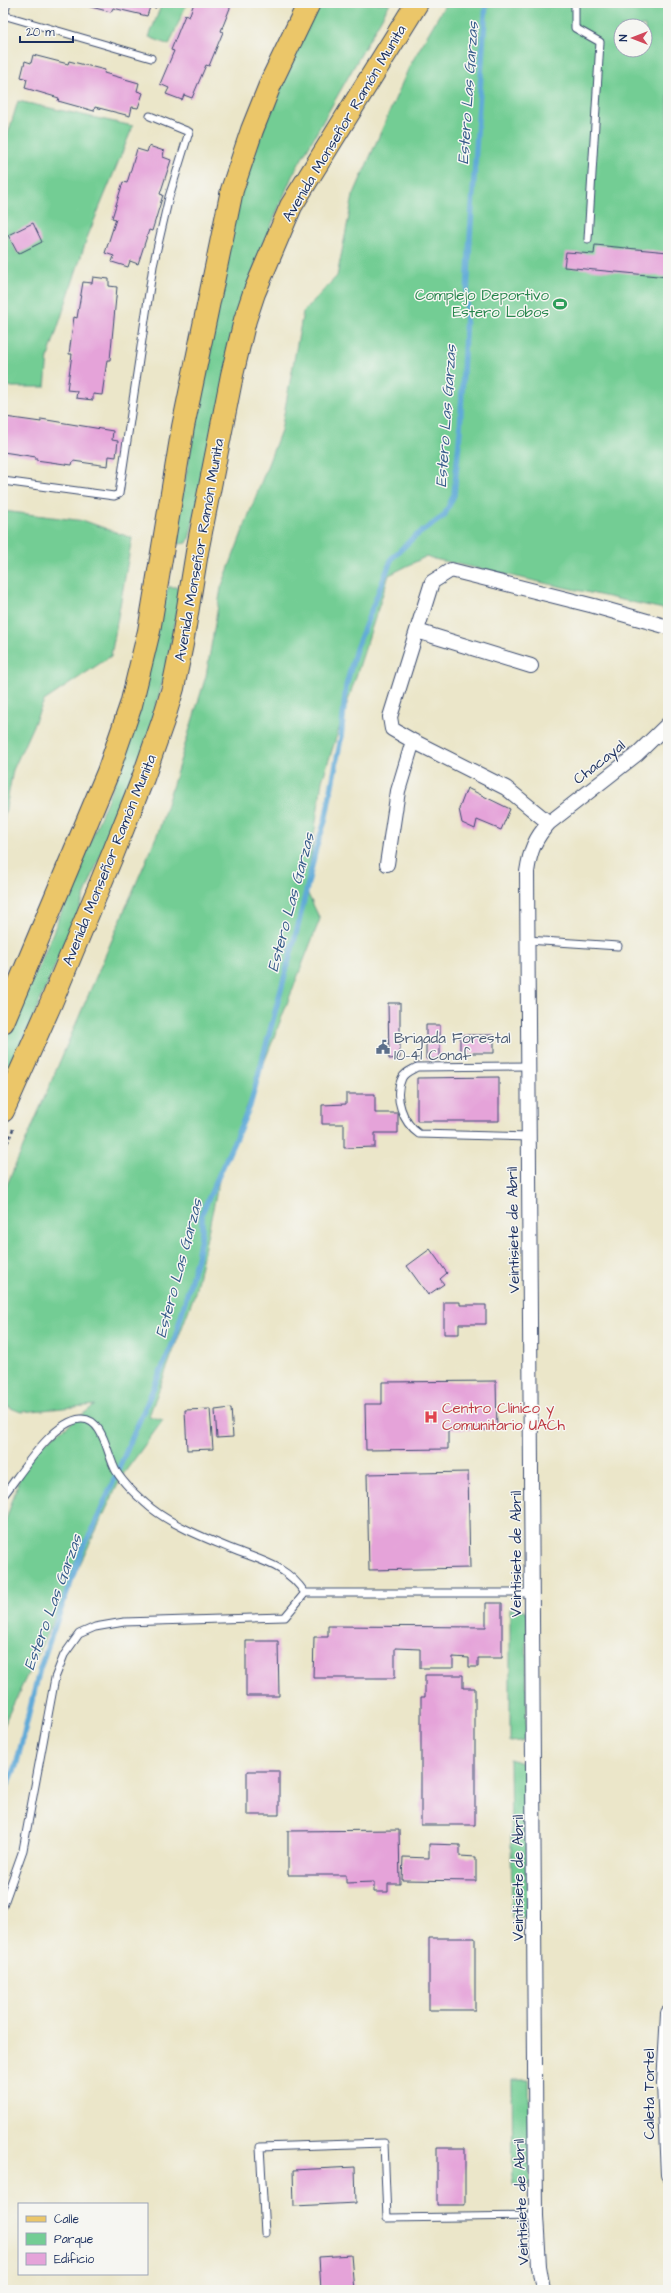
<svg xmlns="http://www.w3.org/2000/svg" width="671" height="2293" font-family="'Architects Daughter',sans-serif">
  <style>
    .green { fill: #73cd94; stroke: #477e79; fill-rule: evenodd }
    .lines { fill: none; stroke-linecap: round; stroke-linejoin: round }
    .stream { stroke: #61aad8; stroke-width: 5.5 }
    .building { fill: #e5a3d9 }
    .lane-casing { stroke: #3a4a6e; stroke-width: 9 }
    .street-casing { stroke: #3a4a6e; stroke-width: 16 }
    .primary-casing { stroke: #3a4a6e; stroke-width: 24 }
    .path { stroke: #3a4a6e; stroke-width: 2.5; stroke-dasharray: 3 3; stroke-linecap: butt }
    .lane { stroke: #fff; stroke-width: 7 }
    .street { stroke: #fff; stroke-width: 14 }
    .primary { stroke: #ebc669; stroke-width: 22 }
    .labels { text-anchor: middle; stroke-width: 3; stroke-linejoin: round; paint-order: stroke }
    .street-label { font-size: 15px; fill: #1b2f5e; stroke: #f6f6f2 }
    .leisure-label { font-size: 15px; fill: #27864d; stroke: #f6f6f2; text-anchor: end }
    .service-label { font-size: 15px; fill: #4e5e75; stroke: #f6f6f2; text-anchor: start }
    .health-label { font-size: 15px; fill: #be3a42; stroke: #f6f6f2; text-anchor: start }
    .water-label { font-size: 16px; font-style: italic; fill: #345a89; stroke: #f6f6f2 }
  </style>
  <rect width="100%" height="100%" fill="#f6f6f2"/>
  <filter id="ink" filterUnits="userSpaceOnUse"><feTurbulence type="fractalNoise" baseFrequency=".025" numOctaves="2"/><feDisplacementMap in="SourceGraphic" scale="8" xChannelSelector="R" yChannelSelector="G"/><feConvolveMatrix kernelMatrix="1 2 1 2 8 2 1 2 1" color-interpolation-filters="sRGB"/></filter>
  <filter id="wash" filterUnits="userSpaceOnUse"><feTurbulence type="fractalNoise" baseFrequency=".012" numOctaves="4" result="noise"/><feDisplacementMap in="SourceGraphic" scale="16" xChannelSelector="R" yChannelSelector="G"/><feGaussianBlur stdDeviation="0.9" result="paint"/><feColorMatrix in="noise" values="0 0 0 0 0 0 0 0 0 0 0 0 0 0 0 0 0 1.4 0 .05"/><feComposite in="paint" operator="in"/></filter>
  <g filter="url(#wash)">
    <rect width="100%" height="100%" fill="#ebe6c9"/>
    <!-- green -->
    <path class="green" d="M162 3H187L169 45 149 37Z
      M318 3H390L292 176 256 262 189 539 187 543 178 544 174 540 236 203 279 84Z
      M446 3H668V610L425 557 389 575 322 781 306 890 320 919 220 1176 195 1293 149 1416 163 1420 122 1476 3 1726V1529L27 1456 95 1405 21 1412 3 1405V1194L159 830 206 676 221 588 281 430 303 312 337 276 353 196 409 67ZM621 26H645V50H621Z
      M18 101 133 126 87 238 48 357 45 387H12L3 384V150Z
      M3 511 85 521 132 538 111 656 44 701 13 770 3 824Z
      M168 587H176L181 592 166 669 149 733 80 907 3 1088V1046L42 959 118 774Z
      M510 1609H522L527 1613 526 1736 522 1741 510 1742Z
      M510 1759 527 1765 528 1917H512Z
      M512 2080H529L530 2184 513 2185Z"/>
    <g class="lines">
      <!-- stream -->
      <path class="stream" d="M3 1796 16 1766 40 1668 83 1547 92 1531 175 1338 197 1258 202 1231V1213L250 1106 298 926 316 848 325 821 341 738 346 686 356 649 392 558 413 538 444 516 454 495 460 431 470 237 486 3"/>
    </g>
    <g id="blocks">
      <!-- building -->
      <path class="building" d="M157 3 156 8 150 7 147 16 113 8 111 12 79 4Z
        M194 3H232L221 31 223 32 209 66 206 65 192 98 184 95 182 100 166 94 169 88 160 84 174 51 171 50 185 15 189 17Z
        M33 55 68 64 69 61 105 70 104 73 139 83 137 91 143 93 138 108 132 107 130 116 95 107 94 111 58 101 59 98 25 88 27 79 21 77 25 61 31 63Z
        M149 146 164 151 163 157 171 160 160 194 163 195 152 231 149 230 138 264 130 261 128 267 112 262 114 256 105 253 116 219 112 218 123 182 127 183 137 149 147 152Z
        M33 223 42 242 18 254 8 235Z
        M595 245 668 252V277L564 267 566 252 594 254Z
        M93 277 109 279V286L117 287 110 360H107L102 395 93 394V400L76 398 77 391 67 390 72 354H69L74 317 77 318 83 282 92 283Z
        M5 417 41 422V419L113 431 112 440 118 441 116 457 109 456 108 466 73 461 72 465 36 460V457L3 452V425Z
        M467 788 510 809 501 830 477 820 475 829 462 823 459 809Z
        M388 1003H400V1058L389 1059Z
        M426 1025H440V1059H426Z
        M460 1035H494V1053H460Z
        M499 1077V1121H417V1078Z
        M346 1094H375V1113H398V1133H375V1147L344 1148V1124H322V1105L346 1104Z
        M430 1249 447 1273 440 1279 444 1284 428 1295 407 1266Z
        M444 1302H460V1305H486V1324H459V1334H444Z
        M496 1381 497 1430H448V1449L366 1450 365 1404H382V1382Z
        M231 1408 233 1437 217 1438 215 1410Z
        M210 1409 213 1449 187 1450 185 1410Z
        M468 1472 470 1568 369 1570 367 1474Z
        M486 1603H502V1658H478V1667H469V1658L453 1657V1668H420V1649L395 1648V1678H313L314 1637H328V1626L486 1627Z
        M246 1641H278L279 1696H246Z
        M425 1675H463V1688H475V1825H421V1697H425Z
        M247 1771H279V1815H247Z
        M399 1830 400 1884H388V1892H374V1882L346 1883V1875H288V1831Z
        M429 1844 460 1845V1856L476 1857V1881L402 1880 403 1857 429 1858Z
        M429 1938H475V2010H429Z
        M437 2148H465V2205H437Z
        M355 2167 356 2203 294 2206 293 2170Z
        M351 2255 354 2290H321L319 2257Z"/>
    </g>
  </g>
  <g filter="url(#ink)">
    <use href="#blocks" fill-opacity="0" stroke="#3a4a6e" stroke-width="1"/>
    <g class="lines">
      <defs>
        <path id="lane" d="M575 3V28L600 42 588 239
          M3 15 151 58
          M4 15 7 3
          M3 481 114 496 119 494 153 266 169 197 189 132 150 116
          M527 940 618 946
          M528 1066 417 1067C412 1070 405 1072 402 1078 393 1097 403 1123 419 1134L529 1137
          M3 1496C20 1475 52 1421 81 1419 104 1418 107 1456 116 1471 124 1484 139 1498 151 1508 174 1526 205 1538 232 1549 262 1561 286 1565 305 1593
          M3 1906 23 1850 55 1678 64 1655 79 1634 95 1627 124 1622 285 1617 305 1593H533
          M265 2233 260 2147 384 2143 387 2218 536 2216"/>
        <path id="street" d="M417 631 531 666
          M413 741 506 788 549 823
          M387 864 398 791 413 741 392 729 390 717 432 582 451 570 594 606 668 627
          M668 2013 664 2084 668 2175
          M543 2290 539 2266 536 2216 527 872C530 851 535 838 549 823L637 754 668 724"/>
        <path id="primary" d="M3 1022 108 772 131 705 149 631 183 427 232 190 252 130 272 80 309 3
          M3 1111 51 1003 112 856 143 778 163 721 173 688 182 644 197 552 232 375 245 320 254 293 291 206 417 3"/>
      </defs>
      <!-- lane casing -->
      <use href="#lane" class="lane-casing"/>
      <!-- street casing -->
      <use href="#street" class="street-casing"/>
      <!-- primary casing -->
      <use href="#primary" class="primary-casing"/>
      <!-- path -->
      <path class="path" d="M3 1154 13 1129"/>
      <!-- lane -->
      <use href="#lane" class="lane"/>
      <!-- street -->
      <use href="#street" class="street"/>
      <!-- primary -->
      <use href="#primary" class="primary"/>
    </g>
  </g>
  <!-- icons -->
  <defs>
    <symbol id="stadium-bare" viewBox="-9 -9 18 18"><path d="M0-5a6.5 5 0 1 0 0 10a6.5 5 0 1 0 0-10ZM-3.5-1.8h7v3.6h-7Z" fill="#2e9e5b" stroke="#f6f6f2" stroke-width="2.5" paint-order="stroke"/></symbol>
    <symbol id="civic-bare" viewBox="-9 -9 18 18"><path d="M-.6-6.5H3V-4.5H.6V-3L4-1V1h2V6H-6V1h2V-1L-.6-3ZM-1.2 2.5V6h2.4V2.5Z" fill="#5c6f8a" stroke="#f6f6f2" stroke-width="2.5" paint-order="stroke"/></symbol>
    <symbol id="hospital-bare" viewBox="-9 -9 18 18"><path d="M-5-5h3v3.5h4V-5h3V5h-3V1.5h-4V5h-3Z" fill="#e0444e" stroke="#f6f6f2" stroke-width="2.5" paint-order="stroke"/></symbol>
  </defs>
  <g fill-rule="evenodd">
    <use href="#stadium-bare" x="550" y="294" width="20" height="20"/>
    <use href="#civic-bare" x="373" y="1037" width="20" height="20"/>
    <use href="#hospital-bare" x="421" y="1407" width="20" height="20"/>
  </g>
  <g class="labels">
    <!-- street labels -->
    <g class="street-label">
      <text transform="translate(344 123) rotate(-59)" y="5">Avenida Monseñor Ramón Munita</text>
      <text transform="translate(199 550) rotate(-80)" y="5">Avenida Monseñor Ramón Munita</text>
      <text transform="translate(599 762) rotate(-38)" y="5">Chacayal</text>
      <text transform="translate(109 860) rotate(-68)" y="5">Avenida Monseñor Ramón Munita</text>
      <text transform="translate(513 1230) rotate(-91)" y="5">Veintisiete de Abril</text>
      <text transform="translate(516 1554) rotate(-90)" y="5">Veintisiete de Abril</text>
      <text transform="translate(518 1878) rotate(-90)" y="5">Veintisiete de Abril</text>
      <text transform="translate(649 2094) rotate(-90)" y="5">Caleta Tortel</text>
      <text transform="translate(521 2202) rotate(-92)" y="5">Veintisiete de Abril</text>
    </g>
    <!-- leisure labels -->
    <g class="leisure-label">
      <text x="549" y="300">Complejo Deportivo<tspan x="549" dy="17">Estero Lobos</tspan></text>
    </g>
    <!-- service labels -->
    <g class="service-label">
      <text x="394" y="1043">Brigada Forestal<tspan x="394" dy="17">10-41 Conaf</tspan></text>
    </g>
    <!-- health labels -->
    <g class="health-label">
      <text x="442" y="1413">Centro Clínico y<tspan x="442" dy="17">Comunitario UACh</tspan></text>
    </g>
    <!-- water labels -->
    <g class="water-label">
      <text transform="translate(467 93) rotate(-86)" y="6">Estero Las Garzas</text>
      <text transform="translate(445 416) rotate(-86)" y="6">Estero Las Garzas</text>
      <text transform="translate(290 902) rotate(-75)" y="6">Estero Las Garzas</text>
      <text transform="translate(178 1268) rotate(-75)" y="6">Estero Las Garzas</text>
      <text transform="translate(52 1602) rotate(-70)" y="6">Estero Las Garzas</text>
    </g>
  </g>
  <!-- margin -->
  <rect width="671" height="2293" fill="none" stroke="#f6f6f2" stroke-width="16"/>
  <!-- legend -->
  <rect x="18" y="2203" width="130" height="72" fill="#f6f6f2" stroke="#9ea6b7"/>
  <rect x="26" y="2216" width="20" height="6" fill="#ebc669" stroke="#9ea6b7"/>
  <text x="54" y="2223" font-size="12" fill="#1b2f5e">Calle</text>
  <rect x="26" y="2233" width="20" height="12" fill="#73cd94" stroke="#9ea6b7"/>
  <text x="54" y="2243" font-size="12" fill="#1b2f5e">Parque</text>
  <rect x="26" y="2253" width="20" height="12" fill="#e5a3d9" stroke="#9ea6b7"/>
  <text x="54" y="2263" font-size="12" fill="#1b2f5e">Edificio</text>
  <!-- north arrow -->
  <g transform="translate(633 38) rotate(270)"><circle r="19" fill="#f6f6f2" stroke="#9ea6b7"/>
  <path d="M0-3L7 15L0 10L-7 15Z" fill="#d1495b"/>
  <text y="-6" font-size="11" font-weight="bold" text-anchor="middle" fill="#1b2f5e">N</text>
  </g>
  <!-- scale -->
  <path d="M20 36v6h53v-6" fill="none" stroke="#1b2f5e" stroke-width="2"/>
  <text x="26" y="36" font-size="12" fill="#1b2f5e" stroke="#f6f6f2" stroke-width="3" paint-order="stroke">20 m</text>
</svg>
